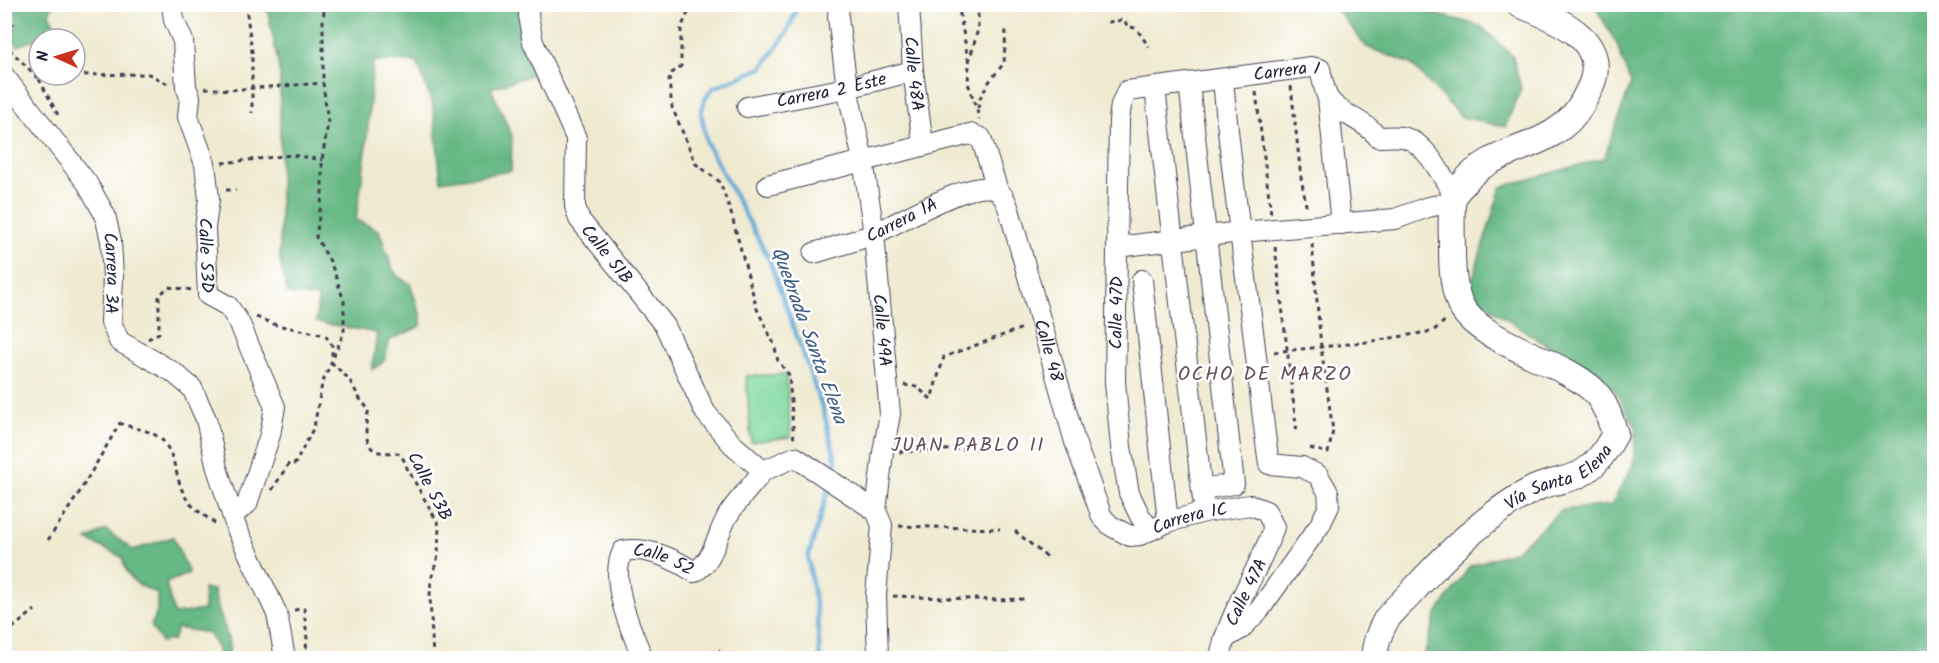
<svg xmlns="http://www.w3.org/2000/svg" width="1939" height="663" font-family="Kalam,sans-serif">
  <style>
    .green { fill: #7dd79d; stroke: #507c6c; stroke-width: 1.5 }
    .forest { fill: #66b884; stroke: #446d60; stroke-width: 1.5 }
    .lines { fill: none; stroke-linecap: round; stroke-linejoin: round }
    .stream { stroke: #60a8d7; stroke-width: 4.5 }
    .minor-casing { stroke: #414051; stroke-width: 22 }
    .major-casing { stroke: #414051; stroke-width: 28 }
    .path { stroke: #414051; stroke-width: 3; stroke-dasharray: 4.5 4.5; stroke-linecap: butt }
    .minor { stroke: #fff; stroke-width: 20 }
    .major { stroke: #fff; stroke-width: 26 }
    .labels { text-anchor: middle; stroke-width: 5; stroke-linejoin: round; paint-order: stroke }
    .street-label { font-size: 18px; fill: #22223b; stroke: #fff }
    .water-label { font-size: 20px; font-style: italic; fill: #3e5e81; stroke: #fff }
    .neighbourhood-label { font-size: 20px; letter-spacing: 1.5px; fill: #66515b; stroke: #fff }
  </style>
  <rect width="100%" height="100%" fill="#fff"/>
  <filter id="ink" filterUnits="userSpaceOnUse"><feTurbulence type="fractalNoise" baseFrequency=".0167" numOctaves="2"/><feDisplacementMap in="SourceGraphic" scale="12" xChannelSelector="R" yChannelSelector="G"/><feConvolveMatrix kernelMatrix="1 2 1 2 8 2 1 2 1" color-interpolation-filters="sRGB"/></filter>
  <filter id="wash" filterUnits="userSpaceOnUse"><feTurbulence type="fractalNoise" baseFrequency=".008" numOctaves="4" result="noise"/><feDisplacementMap in="SourceGraphic" scale="24" xChannelSelector="R" yChannelSelector="G"/><feGaussianBlur stdDeviation="1.35" result="paint"/><feColorMatrix in="noise" values="0 0 0 0 0 0 0 0 0 0 0 0 0 0 0 0 0 1.4 0 .05"/><feComposite in="paint" operator="in"/></filter>
  <g filter="url(#wash)">
    <rect width="100%" height="100%" fill="#efead0"/>
    <!-- green -->
    <path class="green" d="M786 374 791 437 751 442 746 376Z"/>
    <!-- forest -->
    <path class="forest" d="M520 4 537 73 491 88 512 136 511 171 441 181 433 106 417 62 373 61 366 151 356 220 379 230 392 267 397 276 410 284 421 316V326L390 340 384 361 372 370 377 333 316 322 318 297 288 294 280 261V74L268 11 261 5Z
      M13 5H53L49 14 62 38 47 39 44 35 18 46 10 36 17 25Z
      M1333 5H1417L1424 11 1481 26 1513 57 1521 89 1505 127 1461 117 1411 64 1367 47Z
      M1594 5H1934V658H1423L1436 615 1470 566 1515 551 1562 510 1611 505 1633 465 1636 427 1613 388 1491 309 1469 290 1501 187 1604 158 1631 84 1616 42Z
      M106 530 133 550 173 537 189 573 166 583 174 614 204 610 203 589 214 590C216 615 232 632 229 658H219L217 647 208 633 177 628 173 640 161 642 151 626 157 612V593C136 585 127 580 122 557L87 540Z"/>
    <g class="lines">
      <!-- stream -->
      <path class="stream" d="M799 4 786 34 762 68 713 88 705 99 701 113 707 144 769 259 823 409 836 461 832 476
        M820 658 817 615 808 558 829 487"/>
    </g>
  </g>
  <g filter="url(#ink)">
    <g class="lines">
      <defs>
        <g id="minor">
          <path id="s1" d="M172 4 174 20 183 41 186 87 190 97 188 117 205 164 209 199 205 228 208 295 228 306 239 322 275 407 270 435 247 504 233 515"/>
          <path id="s2" d="M529 4 528 16 533 42 576 138 575 206 579 219 665 326 705 412 732 444 763 471"/>
          <path id="s3" d="M839 4 838 17 847 88 863 160 874 234 890 414 883 452 876 511 882 525 876 596 878 658"/>
          <path id="s4" d="M909 4 913 71 923 144"/>
          <path id="s5" d="M4 76 87 183 105 215 111 241 113 277 111 322 119 341 173 372 192 388 206 419 217 468 236 527 277 614 285 658"/>
          <path d="M1223 79C1230 161 1241 242 1252 323 1258 370 1262 417 1269 464L1302 467 1318 475 1328 492 1329 506 1320 525 1260 609 1241 629 1224 639"/>
          <path d="M1189 83 1234 484 1202 489"/>
          <path d="M1155 88 1203 500"/>
          <path d="M1328 98 1341 224"/>
          <path id="s6" d="M747 107 847 88 913 71"/>
          <path d="M768 185 970 134 981 138 998 191"/>
          <path d="M1117 247 1240 232 1395 219 1428 207 1454 202"/>
          <path id="s7" d="M814 253C834 247 856 241 876 233 902 221 965 183 992 188 1003 191 1007 203 1010 213L1075 442 1102 517 1111 526 1130 536 1140 535 1168 522 1204 512 1250 505 1266 511 1274 527C1259 571 1228 613 1220 658"/>
          <path d="M1142 280 1168 522"/>
          <path d="M763 471 795 457 876 511"/>
          <path id="s8" d="M1150 530 1140 516 1129 493 1121 447 1115 382 1119 120 1121 105 1127 91 1311 67 1320 69C1322 77 1324 90 1328 98 1338 114 1365 120 1378 137 1387 137 1398 135 1406 138 1428 145 1442 177 1454 195"/>
          <path id="s9" d="M643 658C631 631 608 579 623 551 646 546 675 559 694 572 715 561 717 531 730 512 740 498 752 485 763 471"/>
        </g>
        <g id="major">
          <path id="s10" d="M1374 658C1375 644 1379 632 1386 620 1393 610 1403 602 1411 593 1445 556 1490 510 1536 488 1548 482 1563 481 1576 476 1595 468 1605 452 1615 434 1610 418 1605 402 1593 390 1561 360 1477 342 1460 304 1453 288 1452 267 1452 250 1452 237 1450 206 1454 195 1456 192 1460 187 1463 184 1494 143 1552 153 1581 105 1586 96 1592 86 1594 76 1602 34 1550 17 1519 4"/>
        </g>
      </defs>
      <!-- minor casing -->
      <use href="#minor" class="minor-casing"/>
      <!-- major casing -->
      <use href="#major" class="major-casing"/>
      <!-- path -->
      <path class="path" d="M67 4C87 6 105 8 124 4
        M692 4 681 28V66L672 73 669 81 672 107 696 164 720 182 731 213 757 309 774 344 778 361 789 375 794 441
        M958 4 969 64 968 83 977 110 979 120
        M189 10 246 7 252 52V113
        M1108 22 1124 20 1128 27 1136 28 1149 47
        M4 40 14 23
        M4 42 9 49 39 79 46 76 74 75
        M969 62 978 29V4
        M75 75 149 74 168 84
        M39 79 58 115
        M1291 86 1301 177 1307 211
        M205 88 229 90 323 83
        M1256 92 1271 214
        M978 108 980 98 989 82 1004 63 1006 29
        M222 163 292 155 322 160
        M226 190H236
        M1275 247 1297 433
        M256 317 276 325 325 335 332 345V360
        M148 339 159 333V296L168 287 192 290
        M1274 352 1367 342 1433 331 1447 319
        M331 362 349 379 360 399 369 410C365 420 363 446 376 451 393 457 399 444 407 468L439 525 438 556 431 580 430 596 433 658
        M904 385 917 387 931 399 944 357 1025 327
        M119 423C132 428 152 430 162 440 177 456 175 483 188 501 195 510 208 518 217 525
        M1310 448 1328 453 1333 431 1321 347 1312 244
        M899 452 986 448
        M272 490 289 463 295 464 314 427 322 384 344 332V301L331 263 316 237 322 197V160L328 123 323 83V19L325 4
        M899 526 1000 529
        M1015 531 1049 559
        M48 540 79 493 120 423
        M893 596 997 600 1024 599
        M294 610 304 609 307 639 305 658
        M4 628 10 630 35 610
        M693 658 720 650
        M919 658V656L960 658 1004 655 1016 658"/>
      <!-- minor -->
      <use href="#minor" class="minor"/>
      <!-- major -->
      <use href="#major" class="major"/>
    </g>
  </g>
  <g class="labels">
    <!-- street labels -->
    <g class="street-label">
      <text dy="6" stroke="none"><textPath href="#s4" startOffset="70">Calle 48A</textPath></text>
      <text dy="6" stroke="none"><textPath href="#s8" startOffset="608">Carrera 1</textPath></text>
      <text dy="6" stroke="none"><textPath href="#s6" startOffset="86">Carrera 2 Este</textPath></text>
      <text dy="6" stroke="none"><textPath href="#s7" startOffset="94">Carrera 1A</textPath></text>
      <text dy="6" stroke="none"><textPath href="#s1" startOffset="258">Calle 53D</textPath></text>
      <text dy="6" stroke="none"><textPath href="#s2" startOffset="270">Calle 51B</textPath></text>
      <text dy="6" stroke="none"><textPath href="#s5" startOffset="231">Carrera 3A</textPath></text>
      <text dy="6" stroke="none"><textPath href="#s8" startOffset="224">Calle 47D</textPath></text>
      <text dy="6" stroke="none"><textPath href="#s3" startOffset="330">Calle 49A</textPath></text>
      <text dy="6" stroke="none"><textPath href="#s7" startOffset="366">Calle 48</textPath></text>
      <text dy="6" stroke="none"><textPath href="#s10" startOffset="267">Vía Santa Elena</textPath></text>
      <text transform="translate(430 486) rotate(62)" y="6">Calle 53B</text>
      <text dy="6" stroke="none"><textPath href="#s7" startOffset="638">Carrera 1C</textPath></text>
      <text dy="6" stroke="none"><textPath href="#s9" startOffset="154">Calle 52</textPath></text>
      <text transform="translate(1246 592) rotate(-64)" y="6">Calle 47A</text>
    </g>
    <!-- water labels -->
    <g class="water-label">
      <text transform="translate(810 335) rotate(70)" y="7">Quebrada Santa Elena</text>
    </g>
    <!-- neighbourhood labels -->
    <g class="neighbourhood-label">
      <text x="1265" y="380">OCHO DE MARZO</text>
      <text x="968" y="451">JUAN PABLO II</text>
    </g>
  </g>
  <!-- margin -->
  <rect width="1939" height="663" fill="none" stroke="#fff" stroke-width="24"/>
  <!-- north arrow -->
  <g transform="translate(57 57) rotate(274)"><circle r="28" fill="#ffffff" stroke="#a7a7b1" stroke-width="1.5"/>
  <path d="M0-4.5L10 22L0 15L-10 22Z" fill="#c8321e"/>
  <text y="-9" font-size="16" font-weight="bold" text-anchor="middle" fill="#22223b">N</text>
  </g>
</svg>
